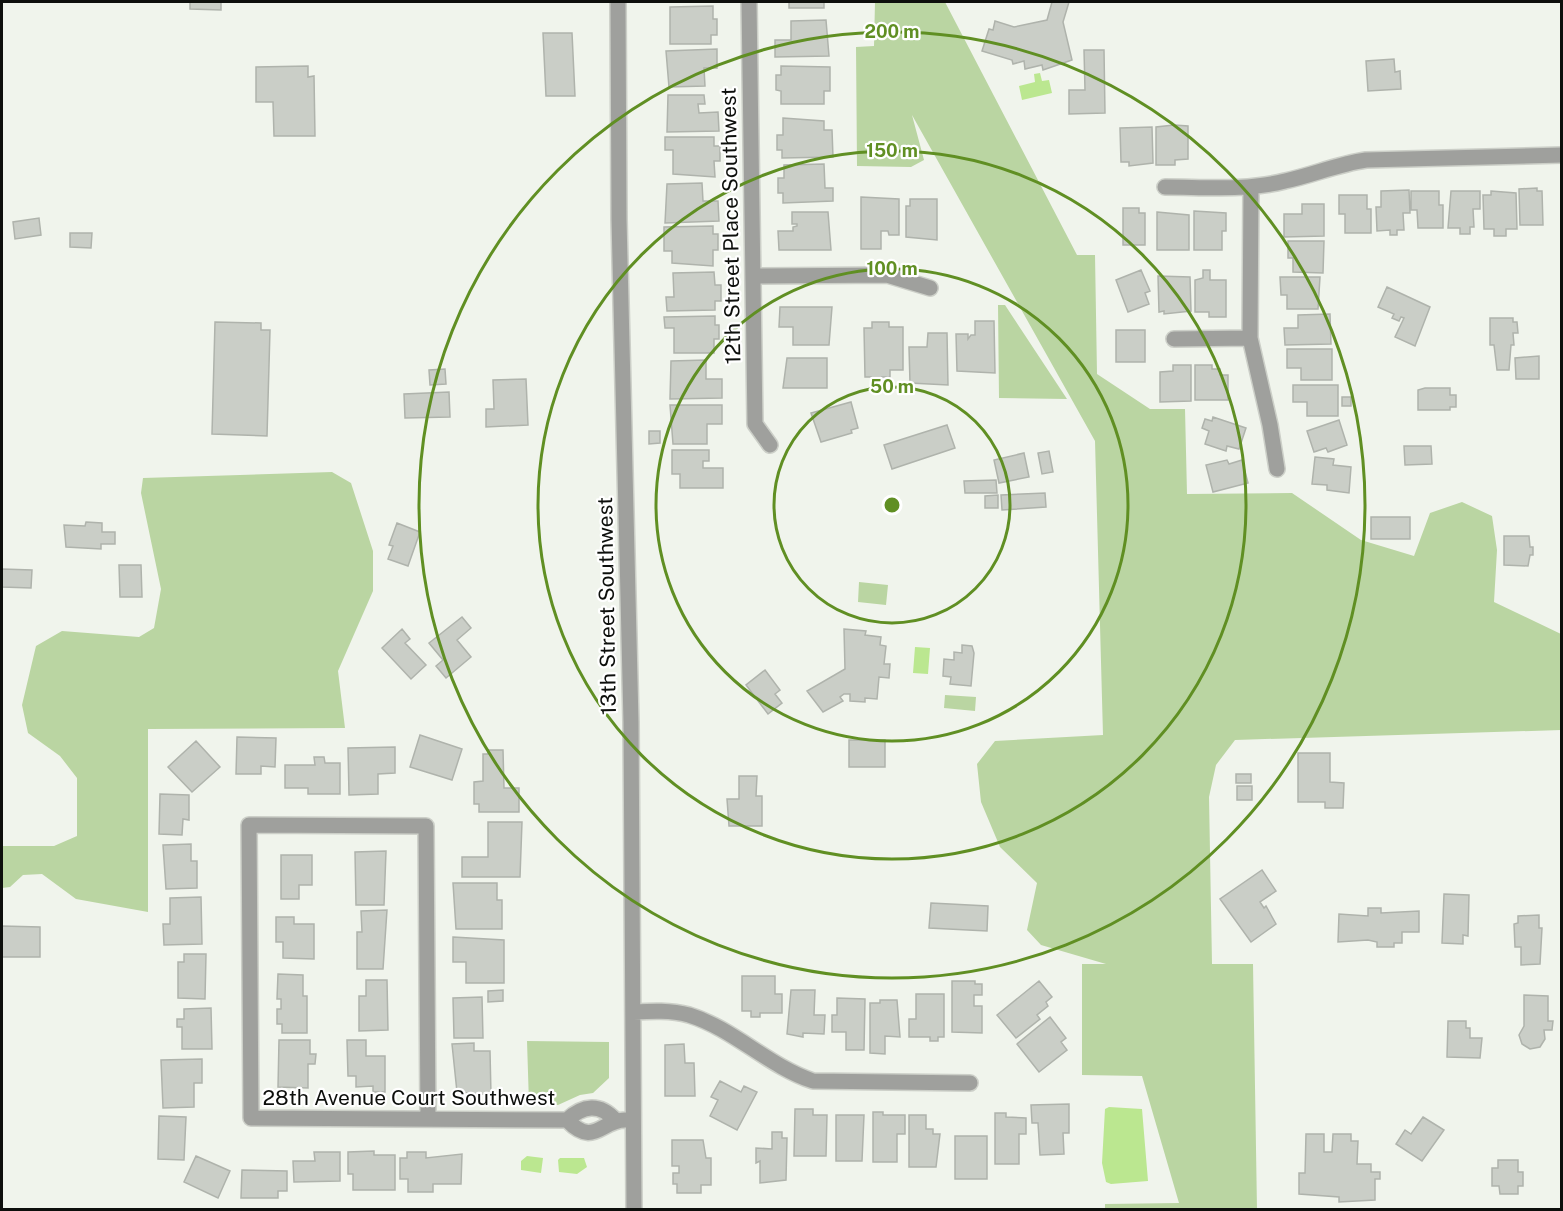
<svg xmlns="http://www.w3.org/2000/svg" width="1563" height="1211" font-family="'Public Sans',sans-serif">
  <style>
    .green { fill: #bad5a2 }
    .water { fill: #bbe790 }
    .building { fill: #cacec7; stroke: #afb3ac; stroke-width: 1.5 }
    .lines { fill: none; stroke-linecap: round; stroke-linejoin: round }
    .street-casing { stroke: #cccfc8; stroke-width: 18 }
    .street { stroke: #9fa09d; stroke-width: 15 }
    .ring { fill: none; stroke: #608f23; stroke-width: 3 }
    .labels { text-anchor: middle; stroke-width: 4.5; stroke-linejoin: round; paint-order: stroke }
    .street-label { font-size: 21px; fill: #0d0f0c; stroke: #fff }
    .centre { fill: #608f23; stroke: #fff; stroke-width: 3 }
    .ring-label { font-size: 18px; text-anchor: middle; font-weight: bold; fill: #608f23; stroke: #fff; stroke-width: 4.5; stroke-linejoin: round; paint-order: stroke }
  </style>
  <rect width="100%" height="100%" fill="#f0f4ec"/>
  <!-- green -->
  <path class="green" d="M875 2H945L1077 255H1095L1097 374 1150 409H1185L1187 494 1292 493 1361 540 1414 556 1430 513 1462 502 1492 516 1497 550 1494 602 1561 634V730L1235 740 1216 765 1209 797 1212 964H1253L1257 1209H1105V1204L1179 1203 1142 1076 1082 1075V964H1106L1041 945 1027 930 1037 883 1000 847 981 802 977 764 995 741 1103 735 1095 441 912 115 924 160 911 167 857 166 856 47 874 46Z
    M998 305H1005L1067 399 999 398Z
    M332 472 351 483 373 551V591L338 671 345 728 148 729V912L76 899 42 874 23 875 10 887 2 888V846H54L77 836V778L60 756 28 733 22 705 36 646 62 631 139 637 154 628 161 589 141 493 143 478Z
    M859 582 888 585 886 605 858 602Z
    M945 695 976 697 975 711 944 708Z
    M527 1041 609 1042V1078L593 1093 580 1095 558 1105 529 1104Z"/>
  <!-- water -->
  <path class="water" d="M1040 73 1042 81 1049 80 1052 93 1022 100 1019 86 1035 82 1034 74Z
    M915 647 930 648 928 674 913 673Z
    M1109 1107 1142 1109 1148 1181 1111 1184 1106 1182 1102 1163 1105 1109Z
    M527 1156 543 1158 541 1173 521 1170V1161Z
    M560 1158H584L587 1167 577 1174 559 1172 558 1160Z"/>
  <!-- building -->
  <path class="building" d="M190 2H221V10L190 9Z
    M789 2H824V8H789Z
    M1052 2H1069L1063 22 1072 60 1043 70 1042 65 1025 69 1024 61 1013 64 1012 60 982 51 989 29 993 30 995 21 1014 27 1047 20Z
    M713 6V19H717V35H711V44H670V7Z
    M826 20 829 56 775 57V40H791V21Z
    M543 33H572L575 96H546Z
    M717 49V68H704L705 86 669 87 666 51Z
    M1084 50H1104L1105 113 1069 114V90H1085Z
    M1394 59 1395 72 1400 71 1401 89 1368 91 1366 61Z
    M308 66V77L314 76 315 136H274L273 102H256V67Z
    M781 66 830 67V91H824V104H781V91L776 90V75H781Z
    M668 95H704L705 104H698L699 113 718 112 719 131 667 132Z
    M783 118 824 121V130H832L833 157 782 158V150H777V135H783Z
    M1174 125 1188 126V159L1175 160V165H1156V127Z
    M1152 127 1153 163 1129 166V162H1121L1120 128Z
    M665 137H714V146H720V161H714L715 177 673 174V150H665Z
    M824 164 825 188H833V201L783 203V193H778V178H784V165Z
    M702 183 703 201H718L719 221 665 223 667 184Z
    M1537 188V191H1542L1543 225H1520L1519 189Z
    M1409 190 1410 213H1403L1404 230H1397V235H1390V230L1377 231 1376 207H1381V191Z
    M1411 191H1439V205H1443V228H1418L1417 210H1411Z
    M1451 191H1480V209H1473L1474 227H1470V234H1460V228H1448Z
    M1491 191 1516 193 1517 229H1506V236H1494V229H1484L1483 195H1491Z
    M1339 195H1367V209H1371V233H1345V214H1339Z
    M861 197 899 199V235H889L888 231H881V249H861Z
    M910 199H937V240L906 237V206H910Z
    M1302 204H1324V236L1284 237V214H1302Z
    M1123 208H1139V213H1145V245H1123Z
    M1194 211 1226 213V231H1222V250H1194Z
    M792 212H828L831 250H779L778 231H793V227L797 226V224H792Z
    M1157 212 1189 215V250H1157Z
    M39 218 41 235 15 239 13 222Z
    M713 226V234H718V250H713V266L672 263V251H664V227Z
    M70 233H92L91 248 70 247Z
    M1288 241H1324L1323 273 1293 272V258H1288Z
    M1141 270 1150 291 1145 293 1149 304 1128 312 1116 280Z
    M1203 270H1210V280H1226V317H1209V312H1195V280L1203 278Z
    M714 272 715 285H721V301H715V310L667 311 666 297H674L673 273Z
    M1158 276 1190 277 1191 311 1164 314V311L1159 312Z
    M1280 277H1320L1318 309H1287V295H1281Z
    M1387 287 1430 307 1415 346 1395 337 1404 318 1401 317 1399 321 1392 318 1394 314 1378 307Z
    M780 307H832L829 345H793V327H779Z
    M1330 314 1331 344 1285 345 1284 328H1298V315Z
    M715 316V325H719V339H714V353H674V328H665L664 317Z
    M1490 318H1513V322H1517L1518 333H1513L1514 345H1511L1509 370H1497L1494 345H1490Z
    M975 321H994L995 373 957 371 956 334H968V339L971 335H975Z
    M215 322 261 323V330H270L267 436 212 434Z
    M872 322H889V327H903V370H890V377H865L864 328H872Z
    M1116 330H1145V362H1116Z
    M928 333H947L948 385 910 383 909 347H927Z
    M1287 349H1332V380H1301V368H1287Z
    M1539 356V379H1516L1515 358Z
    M787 358H827V388H783Z
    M706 360V379H722V398L670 399 671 361Z
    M1173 365H1191V401L1160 402V372L1173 371Z
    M1195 365H1212V369H1220V375H1228V400H1195Z
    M445 369 446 384 430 385 429 370Z
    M526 379 528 425 486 427V409H494L493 380Z
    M1293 385H1338V416H1307V402H1293Z
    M1425 388H1450V395H1456V407H1450V410H1418V390Z
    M449 392 450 417 405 418 404 394Z
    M1342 397H1351V406H1342Z
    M851 402 858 428 851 430 852 433 821 442 811 413Z
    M670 405H722V424H707V444H673Z
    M1213 417 1246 428 1239 449 1227 446 1226 451 1205 444 1209 431 1202 428 1205 419 1212 421Z
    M1339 420 1347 445 1328 452 1326 448 1314 452 1307 431Z
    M947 425 955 448 892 469 884 445Z
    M649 431H660V443L649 444Z
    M1404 446H1431L1432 464 1405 465Z
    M672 450H709V461H703V468H723V488H680V474H672Z
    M1049 451 1053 472 1042 474 1038 453Z
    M1024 453 1029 477 999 483 994 460Z
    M1315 457 1334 459 1333 465 1351 467 1349 493 1327 490V485L1312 484Z
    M1227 460 1229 464 1242 460 1248 483 1213 492 1206 465Z
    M996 480 997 493H965L964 481Z
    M1045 493 1046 507 1002 510 1001 495Z
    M998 495V508H985V496Z
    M1371 517H1410V539H1371Z
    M86 522 102 523V532H115V544H101V549L66 547 64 525 85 526Z
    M397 523 420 532 408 566 388 559 393 546 389 545Z
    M1504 536H1529L1530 547H1533V555H1530L1528 566 1504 565Z
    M119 565H141L142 597H120Z
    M2 569 32 570 31 588 2 587Z
    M462 617 471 628 457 640 471 657 446 678 436 666 443 660 429 643Z
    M402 629 410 639 405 643 426 665 411 679 382 648Z
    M844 629 866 631 865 635 881 637 880 645 886 646 884 664H890L889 678 879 677 877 699 865 698V702L850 701V694H844L840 697 843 701 823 712 807 691 845 669Z
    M962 645 972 646 974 653 971 686 950 684 951 677 943 676 944 659 954 660V652L962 653Z
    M765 670 780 690 775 694 782 703 768 714 746 685Z
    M420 735 462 749 452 780 410 767Z
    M237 737 276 738 275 767 261 766V774H236Z
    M849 740H885V767H849Z
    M196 741 220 767 192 792 168 767Z
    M395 747V773L378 774V794L349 795 348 748Z
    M488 750H503L504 788H519V812H479V804H474V782L483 781V754H488Z
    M1298 753H1330V782L1344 783 1343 808H1325V802H1298Z
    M314 757H324L325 763H340V794H308V788H285V765H315Z
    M1236 774H1251V783H1236Z
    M739 776H757L756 796H762V826H729L727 799H739Z
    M1237 786H1252V800H1237Z
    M160 794 189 795V820L183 819 182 835 159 834Z
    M488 822H522L520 877H462V857H488Z
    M191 844V861H197V888L166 889 163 845Z
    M386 851 384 905H356L355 852Z
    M281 855H312V885H299V899H281Z
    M1262 870 1276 891 1260 902 1264 908 1266 906 1276 924 1251 942 1220 899Z
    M453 883H497V900H502V929H456Z
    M1444 894 1469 895 1468 936 1463 935V944L1442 943Z
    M201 897 202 944 164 945 163 924H170V898Z
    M931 903 988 906 987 931 929 928Z
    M1368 908H1381V913L1419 911V932H1402V943H1394V947H1377V942L1368 940 1338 942 1339 914 1368 916Z
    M387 910 383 969H357V932H362L361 911Z
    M1539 915V928H1542L1540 964 1521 965V947H1515L1514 924 1518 923V916Z
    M276 917H294V924H314V959L283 958V942H276Z
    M2 926 40 927V957H2Z
    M453 937 504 940V983H466V962H453Z
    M184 954H206L205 999 178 998V962H184Z
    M278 974 303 975V996H307V1033H282V1024H277V1009H281V999H277Z
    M742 976H775V994H782V1013H760V1017H751V1011H742Z
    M366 980H387L388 1030 359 1031V996H366Z
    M952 981H975V984H982V995H974V1006H982V1033L952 1032Z
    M1039 981 1052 997 1046 1002 1048 1006 1037 1015 1040 1019 1016 1038 997 1015Z
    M503 990V1001L488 1002V991Z
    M791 990H815L814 1015H825L824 1034 803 1033V1037L787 1034Z
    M916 994H944V1037H938V1041H930V1037H909V1019H916Z
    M1524 995 1548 996V1021H1553L1552 1030H1544L1545 1039 1540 1047 1530 1049 1522 1044 1519 1035 1524 1026Z
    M482 997 483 1038H454L453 998Z
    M837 998 865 999 864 1050H846V1032H832V1015H837Z
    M880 1000H897L900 1037 885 1036V1054L870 1053V1003H880Z
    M211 1008 212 1049H182V1027H177V1019H184V1009Z
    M1050 1017 1066 1038 1061 1042 1067 1050 1039 1072 1017 1044Z
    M1448 1021H1466V1028H1470V1038H1482L1480 1058 1447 1057Z
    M279 1040H310V1054H316L315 1064H308V1088L278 1087Z
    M347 1040H366V1056H385V1092H373V1086L356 1087V1076H348Z
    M474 1043V1051H490L491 1095 457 1092 452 1044Z
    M684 1044 685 1063H694L695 1096H665V1045Z
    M202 1059V1083H194V1107L163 1108 161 1060Z
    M720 1081 741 1092 744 1086 757 1092 737 1130 710 1116 718 1100 711 1097Z
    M1069 1104V1133H1063L1064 1154 1040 1155 1038 1123H1032L1031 1105Z
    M795 1109H813V1115H827L826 1156H794Z
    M873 1112H883V1115H905V1134H897V1162H873Z
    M995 1113H1006V1117L1026 1118V1134H1019V1164H995Z
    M836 1115H864L862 1161H836Z
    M909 1115H926V1129H933V1134H940L936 1167H909Z
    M159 1116 186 1117 184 1160 158 1159Z
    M1423 1117 1444 1130 1422 1161 1396 1144 1405 1130 1411 1134Z
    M772 1132H782V1138H787L786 1180 760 1183V1161L756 1163V1148L772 1149Z
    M1306 1134H1324V1152H1332L1333 1134H1351V1141H1358L1357 1164H1371V1172H1380V1179H1375V1200L1339 1202V1197L1299 1194V1173H1305Z
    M955 1136H987V1179H955Z
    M672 1140H703L706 1158H711V1185H701V1193H677V1184H673V1173H679V1166H672Z
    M374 1151V1155H395V1190H353V1174H348V1152Z
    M314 1152H340V1181L294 1182 293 1161H315Z
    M407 1152H426V1158L462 1154 461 1184H433V1192H408V1179H400V1158H407Z
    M196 1156 230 1171 218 1198 184 1182Z
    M1498 1160H1518V1172H1523V1186H1518V1194H1500L1499 1186H1492V1168H1498Z
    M242 1170 287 1171V1191H278V1198H241Z"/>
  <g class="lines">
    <defs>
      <path id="street" d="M618 2 619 219 631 722 634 1210
        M749 2 755 424 770 445
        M1165 187C1205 187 1246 191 1285 181 1313 175 1338 164 1366 160L1562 155
        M1251 187 1250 338 1270 425 1277 469
        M753 276 887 275 930 288
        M1174 339 1250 338
        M633 1012C652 1011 670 1010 689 1015 734 1029 768 1066 813 1081L970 1083
        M428 1119 426 826 249 825 251 1118 567 1120C583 1105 600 1103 615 1120
        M567 1120C594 1148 601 1120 625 1120"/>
    </defs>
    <!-- street casing -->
    <use href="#street" class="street-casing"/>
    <!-- street -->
    <use href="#street" class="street"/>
  </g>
  <!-- distance rings -->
  <g class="ring">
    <circle cx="892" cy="505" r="118"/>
    <circle cx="892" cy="505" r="236"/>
    <circle cx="892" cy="505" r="354"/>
    <circle cx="892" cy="505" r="473"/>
  </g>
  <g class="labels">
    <!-- street labels -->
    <g class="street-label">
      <text transform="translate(731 226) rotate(-91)" y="7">12th Street Place Southwest</text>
      <text transform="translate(607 606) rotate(-91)" y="7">13th Street Southwest</text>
      <text x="409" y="1105">28th Avenue Court Southwest</text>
    </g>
  </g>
  <circle cx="892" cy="505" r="9" class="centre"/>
  <g class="ring-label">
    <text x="892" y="38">200 m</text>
    <text x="892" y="157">150 m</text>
    <text x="892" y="275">100 m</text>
    <text x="892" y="393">50 m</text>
  </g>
  <!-- border -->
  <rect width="1563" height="1211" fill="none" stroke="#0d0f0c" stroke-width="6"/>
</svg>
